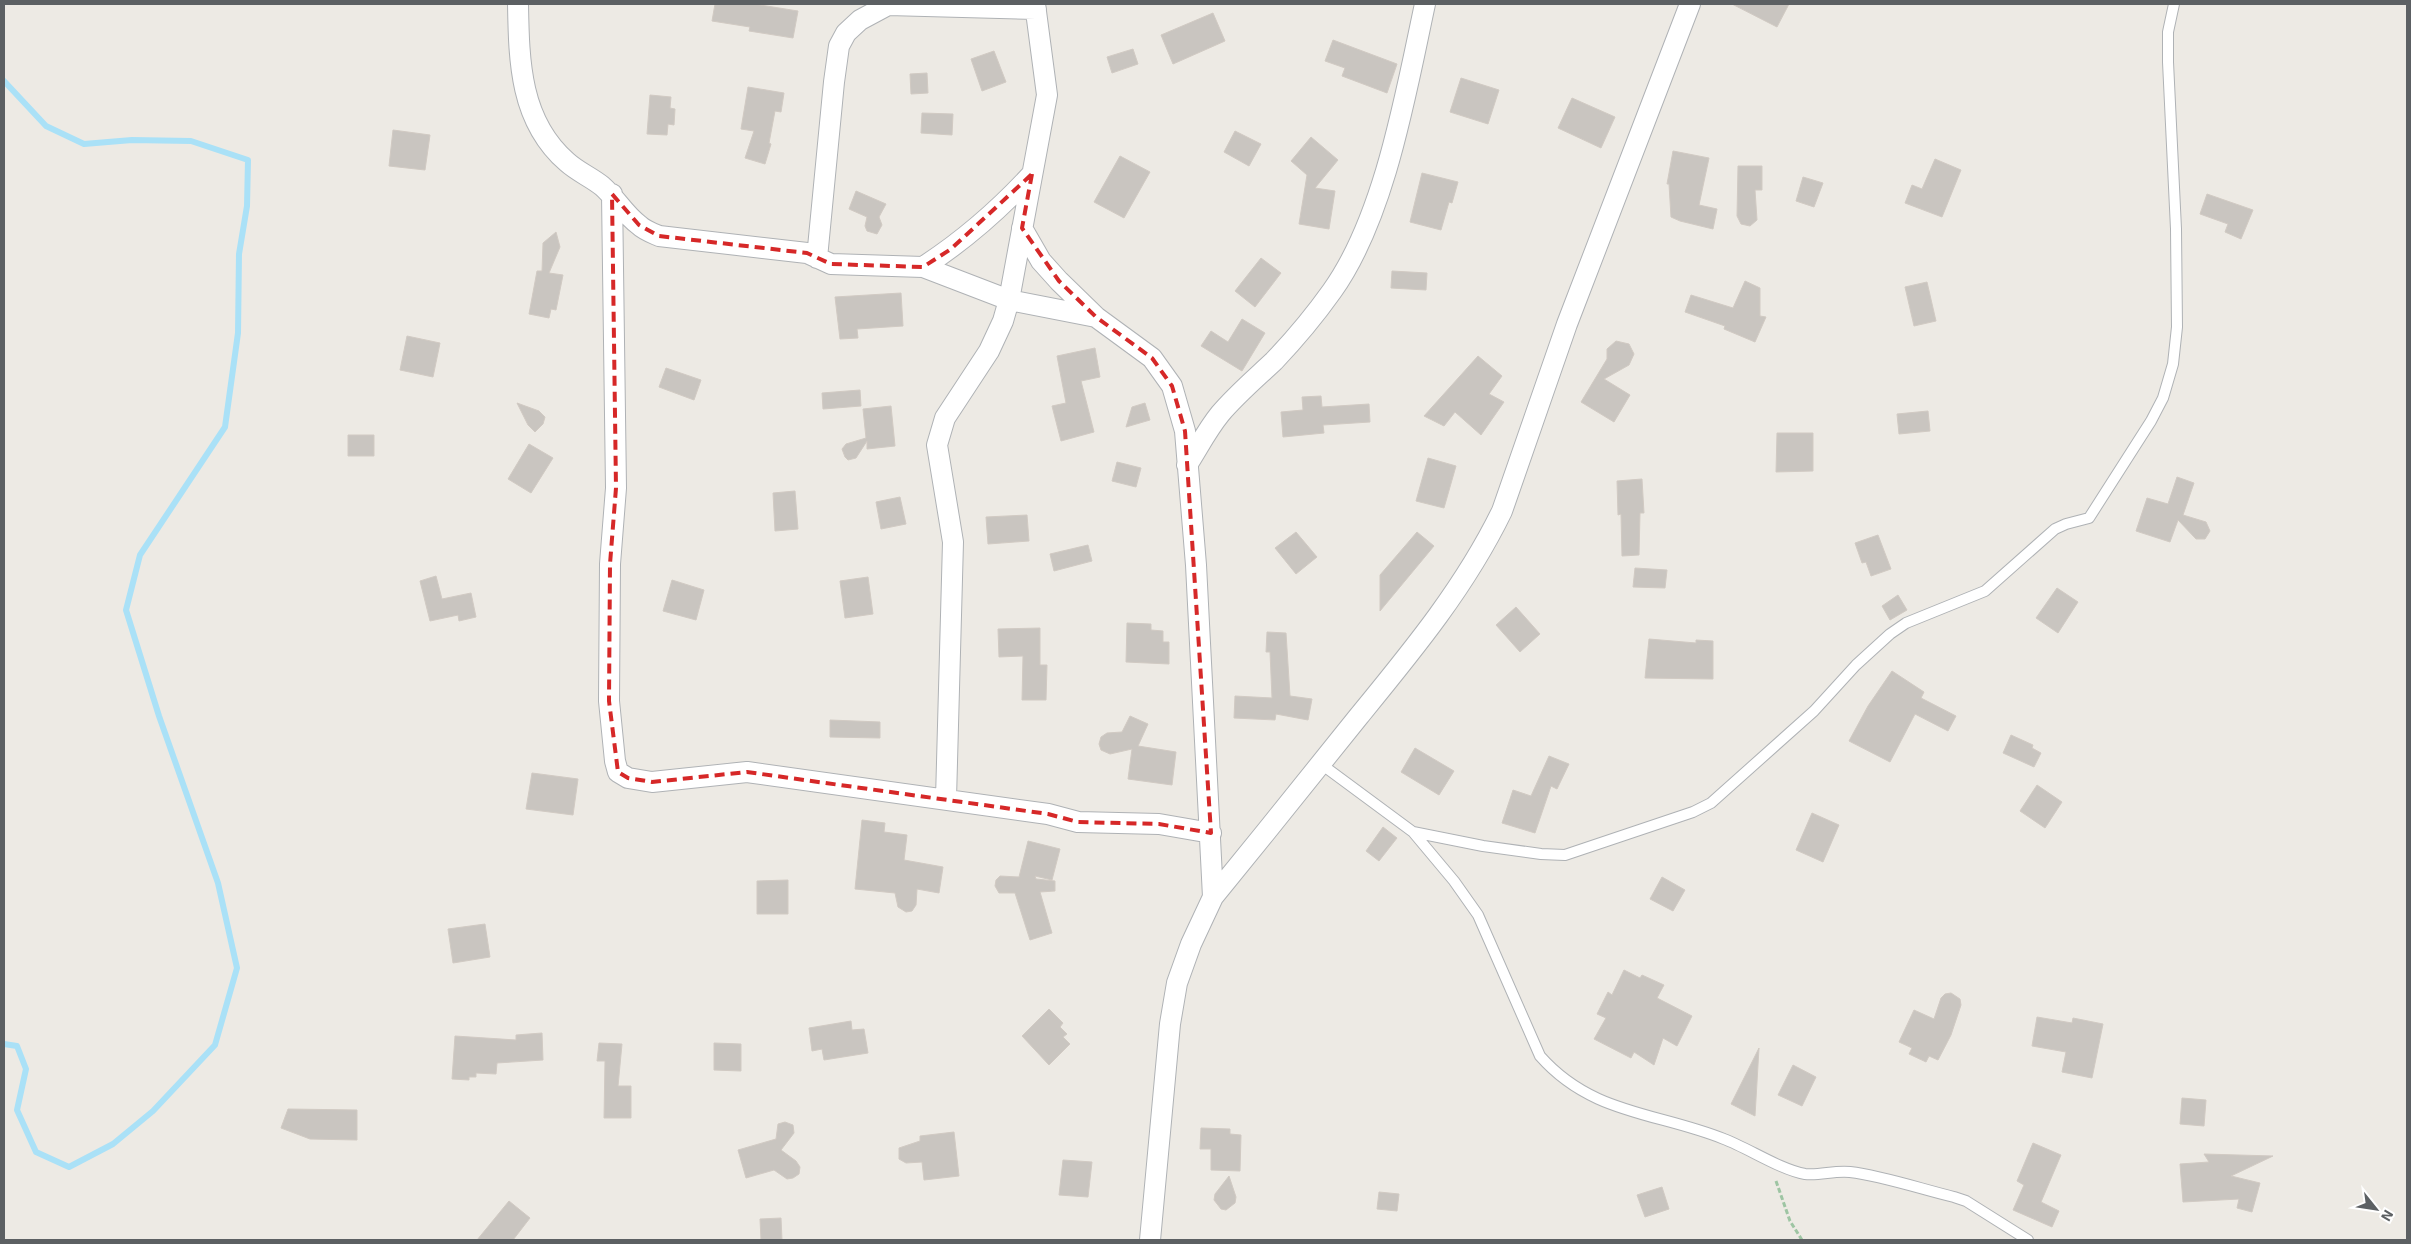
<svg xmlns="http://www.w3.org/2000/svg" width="2411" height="1244" font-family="'Exo 2',sans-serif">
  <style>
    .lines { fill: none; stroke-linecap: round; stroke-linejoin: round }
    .stream { stroke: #aae1f7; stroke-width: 6 }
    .building { fill: #c9c5c0; stroke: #d1cac3 }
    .service-casing { stroke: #afb2b5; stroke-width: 12 }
    .minor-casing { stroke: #afb2b5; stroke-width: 22 }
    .path { stroke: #9ec5a3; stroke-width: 3; stroke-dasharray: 5 2.5; stroke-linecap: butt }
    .service { stroke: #fff; stroke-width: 10 }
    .minor { stroke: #fff; stroke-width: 20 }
    .marked { fill: none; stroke: #d62828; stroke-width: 4; stroke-dasharray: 10 6; stroke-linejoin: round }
  </style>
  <rect width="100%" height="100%" fill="#edeae4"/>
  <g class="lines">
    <!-- stream -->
    <path class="stream" d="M4 81 46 126 84 144 132 140 191 141 248 160 247 206 239 254 238 333 225 427 140 555 126 610 159 716 218 883 237 968 215 1045 153 1111 113 1144 69 1167 36 1152 17 1110 26 1069 17 1046 4 1044"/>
  </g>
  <!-- building -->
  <path class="building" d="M715 4H754L798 11 793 38 749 31 750 27 712 21Z
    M1732 4H1789L1777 27Z
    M1213 13 1225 41 1173 64 1161 35Z
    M1333 40 1397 64 1387 93 1342 76 1345 68 1325 61Z
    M1133 49 1138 64 1112 73 1107 57Z
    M994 51 1006 82 982 91 971 59Z
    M927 73 928 93 911 94 910 74Z
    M1461 78 1499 90 1488 124 1450 112Z
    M748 87 784 93 781 112 775 111 769 143 771 144 765 164 745 158 754 131 741 129Z
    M650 95 671 97 670 108 675 109 674 125 668 124 667 135 647 134Z
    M1572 98 1615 117 1601 148 1558 128Z
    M922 113 953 114 952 135 921 133Z
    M393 130 430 135 425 170 389 166Z
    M1235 131 1261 144 1249 166 1224 152Z
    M1311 137 1338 160 1315 188 1335 191 1329 229 1299 224 1307 175 1291 161Z
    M1673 151 1709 158 1699 205 1717 209 1713 229 1680 221 1671 217 1669 184H1667Z
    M1120 156 1150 172 1124 218 1094 202Z
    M1935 159 1961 170 1942 217 1905 203 1912 185 1922 189Z
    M1738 166H1762V190H1755L1757 220 1750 226 1741 224 1737 216Z
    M1422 173 1458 182 1452 203 1449 202 1441 230 1410 222Z
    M1803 177 1823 183 1814 207 1796 201Z
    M856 191 886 204 879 217 882 225 877 234 867 231 865 226 867 217 849 209Z
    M2207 194 2253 210 2241 239 2225 232 2228 224 2200 214Z
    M556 232 560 247 549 273 563 275 556 310 551 309 549 318 529 314 537 271H542L543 243Z
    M1261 258 1281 273 1255 307 1235 291Z
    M1392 271 1427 273 1426 290 1391 288Z
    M1745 281 1760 288V316L1766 317 1755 342 1724 329 1725 326 1685 312 1691 295 1733 308Z
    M1927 282 1936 321 1914 326 1905 287Z
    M901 293 903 326 857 329 858 338 840 339 835 297Z
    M1242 319 1265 333 1242 371 1201 346 1211 331 1228 342Z
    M407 336 440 343 433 377 400 370Z
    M1616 341 1629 344 1634 354 1629 365 1604 379 1630 395 1614 422 1581 402 1607 359V349Z
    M1095 348 1100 377 1081 381 1094 432 1061 441 1052 406 1066 403 1057 356Z
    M1478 356 1502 376 1489 394 1504 402 1481 435 1455 412 1444 426 1424 416Z
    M666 368 701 380 694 400 659 387Z
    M860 390 861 406 823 409 822 393Z
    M1321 396 1322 407 1369 404 1370 422 1323 425 1324 433 1283 437 1281 412 1303 410 1302 397Z
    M517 403 539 411 545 417 543 424 535 432 528 425Z
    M1145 403 1150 420 1126 427 1132 407Z
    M891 406 895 446 867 449V441L856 458 848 460 845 457 842 449 846 444 866 438 863 409Z
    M1928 411 1930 431 1899 434 1897 414Z
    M1777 433H1813V471L1776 472Z
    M348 435H374V456H348Z
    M529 444 553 458 531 493 508 479Z
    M1428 458 1456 466 1444 508 1416 501Z
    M1117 462 1141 468 1136 487 1112 481Z
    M2177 477 2194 483 2183 515 2206 522 2210 531 2205 539H2196L2178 520 2170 542 2136 531 2147 498 2168 504Z
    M1642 479 1644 513H1640L1639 555 1622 556 1621 514 1618 515 1617 481Z
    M795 491 798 529 775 531 773 493Z
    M900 497 906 524 881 529 876 502Z
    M1027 515 1029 541 988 544 986 517Z
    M1296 532 1317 557 1296 574 1275 548Z
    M1417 532 1434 546 1380 611V575Z
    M1878 535 1891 569 1871 576 1866 562 1862 563 1855 543Z
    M1088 545 1092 561 1054 571 1050 554Z
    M1635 568 1667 570 1665 588 1633 587Z
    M436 576 442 599 471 593 476 617 459 621 458 615 430 621 420 581Z
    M868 577 873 614 845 618 840 581Z
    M672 580 704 590 696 620 663 611Z
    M2057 588 2078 602 2058 633 2036 618Z
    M1898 595 1907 610 1890 620 1882 606Z
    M1516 607 1540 634 1520 652 1496 625Z
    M1127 623 1151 624V630L1163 631V642H1169V664L1126 662Z
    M1040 628V665H1047L1046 700H1022L1023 656 999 657 998 629Z
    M1267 632 1286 633 1290 696 1312 699 1308 720 1276 714 1275 720 1234 718 1235 696 1272 698 1270 652H1266Z
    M1649 639 1696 643V640L1713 641V679L1645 678Z
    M1892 671 1924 692 1921 698 1956 716 1948 731 1915 714 1890 762 1849 741 1868 706Z
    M1130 716 1148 724 1138 746 1176 752 1172 785 1128 779 1132 749 1110 754 1101 750 1099 744 1101 737 1107 733 1122 732Z
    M830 720 880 722V738L830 737Z
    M2011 735 2033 745 2032 748 2041 753 2034 767 2003 753Z
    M1415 748 1454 771 1439 795 1401 772Z
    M1549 756 1569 764 1557 789 1551 786 1535 833 1502 823 1513 790 1531 796Z
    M532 773 578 779 573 815 526 809Z
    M2037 785 2062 802 2045 828 2020 811Z
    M1812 813 1839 825 1823 862 1796 850Z
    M862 820 885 823 884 832 907 835 904 860 943 867 939 893 917 889 916 905 912 911 906 912 898 907 895 893 855 889Z
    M1383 827 1397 838 1379 861 1366 851Z
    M1028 841 1060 849 1052 880 1035 876 1036 879 1055 881V891L1040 892 1052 933 1030 940 1015 893H999L995 886 996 880 1000 876 1019 877Z
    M1662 877 1685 890 1673 911 1650 899Z
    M788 880V914H757V881Z
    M485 924 490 957 453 963 448 929Z
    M1624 970 1640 978 1642 975 1664 985 1657 998 1692 1016 1677 1046 1663 1038 1654 1065 1634 1052 1631 1058 1594 1039 1606 1018 1597 1014 1608 992 1612 995Z
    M1951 993 1960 999 1961 1005 1951 1035 1938 1060 1929 1056 1926 1062 1909 1054 1912 1048 1899 1042 1914 1010 1934 1019 1941 998 1945 994Z
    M1049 1009 1063 1023 1060 1027 1067 1034 1063 1037 1070 1044 1049 1065 1022 1036Z
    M2037 1017 2072 1023 2073 1018 2103 1024 2092 1078 2062 1072 2066 1052 2032 1046Z
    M851 1021 852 1030 864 1029 868 1053 824 1060 822 1049 812 1051 809 1028Z
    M542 1033 543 1060 497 1063 496 1074 476 1073V1077H469V1080L452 1079 455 1036 516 1040V1035Z
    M599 1043 622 1044 618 1086H631V1118H604L605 1061H597Z
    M714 1043 741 1044V1071L714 1070Z
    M1759 1048 1755 1116 1731 1104Z
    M1793 1065 1816 1077 1802 1106 1778 1095Z
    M2182 1098 2206 1100 2204 1126 2180 1124Z
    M288 1109 357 1110V1140L310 1139 281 1128Z
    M785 1122 793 1125 794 1133 781 1150 796 1161 800 1167 799 1174 793 1178 787 1179 774 1170 746 1178 738 1150 776 1139 778 1124Z
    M1201 1128 1230 1129V1134L1241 1135 1240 1171 1211 1170V1149H1200Z
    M954 1132 959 1176 924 1180 922 1162 906 1163 899 1159V1148L920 1141V1136Z
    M2033 1143 2061 1155 2041 1202 2059 1211 2052 1227 2013 1210 2024 1185 2017 1181Z
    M2204 1154 2273 1156 2231 1176 2260 1183 2252 1212 2237 1208 2239 1199 2183 1202 2180 1164 2209 1162Z
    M1063 1160 1092 1162 1088 1197 1059 1195Z
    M1229 1176 1236 1197 1235 1203 1226 1210 1221 1209 1214 1200 1215 1194Z
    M1662 1187 1669 1209 1645 1217 1637 1195Z
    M1379 1192 1399 1194 1397 1211 1377 1209Z
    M509 1201 530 1218 513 1240H477Z
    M781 1218 782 1240H761L760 1219Z"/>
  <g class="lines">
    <defs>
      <path id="service" d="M1321 764 1413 832 1454 881 1478 915 1540 1056C1592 1115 1657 1112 1724 1139 1748 1148 1781 1170 1805 1174 1819 1176 1835 1170 1850 1172 1883 1176 1921 1189 1954 1197L1966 1201 2028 1240
        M1413 832 1483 846 1541 854 1565 855 1693 812 1711 803 1814 711 1856 665 1890 634 1906 623 1985 591 2055 529 2066 524 2089 518 2151 421 2163 398 2173 364 2177 327 2176 229 2168 62V32L2174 4"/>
      <path id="minor" d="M518 4C519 62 520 121 567 162 578 172 591 177 602 186 616 198 624 214 639 225 644 230 652 233 659 236L807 253 831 264 923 267 1009 300 1096 317 1152 358 1172 386 1185 431 1196 565 1213 897
        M612 194 616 488 610 564 609 701 615 761 618 772 628 778 652 782 747 772 1048 814 1078 822 1159 824 1211 833
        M1022 228 1041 261 1059 281 1096 317
        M817 258 834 82 839 46 846 33 860 20 888 5 1036 9
        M923 267C963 241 999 210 1032 174
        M1187 465C1198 448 1207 430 1220 414 1236 395 1256 378 1274 361 1294 340 1315 315 1332 291 1385 217 1406 92 1425 4
        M946 799 953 542 937 445 945 418 989 351 1003 321 1009 300 1047 95 1035 4
        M1150 1240 1170 1024 1177 983 1191 944 1213 897C1262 837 1311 776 1359 716 1413 650 1465 587 1502 511L1567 324 1690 4"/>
    </defs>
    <!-- service casing -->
    <use href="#service" class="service-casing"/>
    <!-- minor casing -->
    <use href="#minor" class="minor-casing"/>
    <!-- path -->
    <path class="path" d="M1776 1181 1790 1221 1802 1240"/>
    <!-- service -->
    <use href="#service" class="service"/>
    <!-- minor -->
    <use href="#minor" class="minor"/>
  </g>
  <!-- marked area -->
  <path class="marked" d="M1032 174 1022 228 1059 281 1096 317 1152 358 1172 386 1185 431 1211 833 1159 824 1078 822 1048 814 747 772 652 782 628 778 618 772 609 701 610 564 616 488 612 194 639 225 659 236 807 253 831 264 923 267 951 249Z"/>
  <!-- border -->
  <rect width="2411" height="1244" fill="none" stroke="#5c6063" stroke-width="10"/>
  <!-- north arrow -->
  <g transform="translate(2376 1209) rotate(120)" stroke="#ffffff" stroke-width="4" paint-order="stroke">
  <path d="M0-4L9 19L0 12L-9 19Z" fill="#5c6063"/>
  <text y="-8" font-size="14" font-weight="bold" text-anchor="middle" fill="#5c6063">N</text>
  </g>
</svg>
